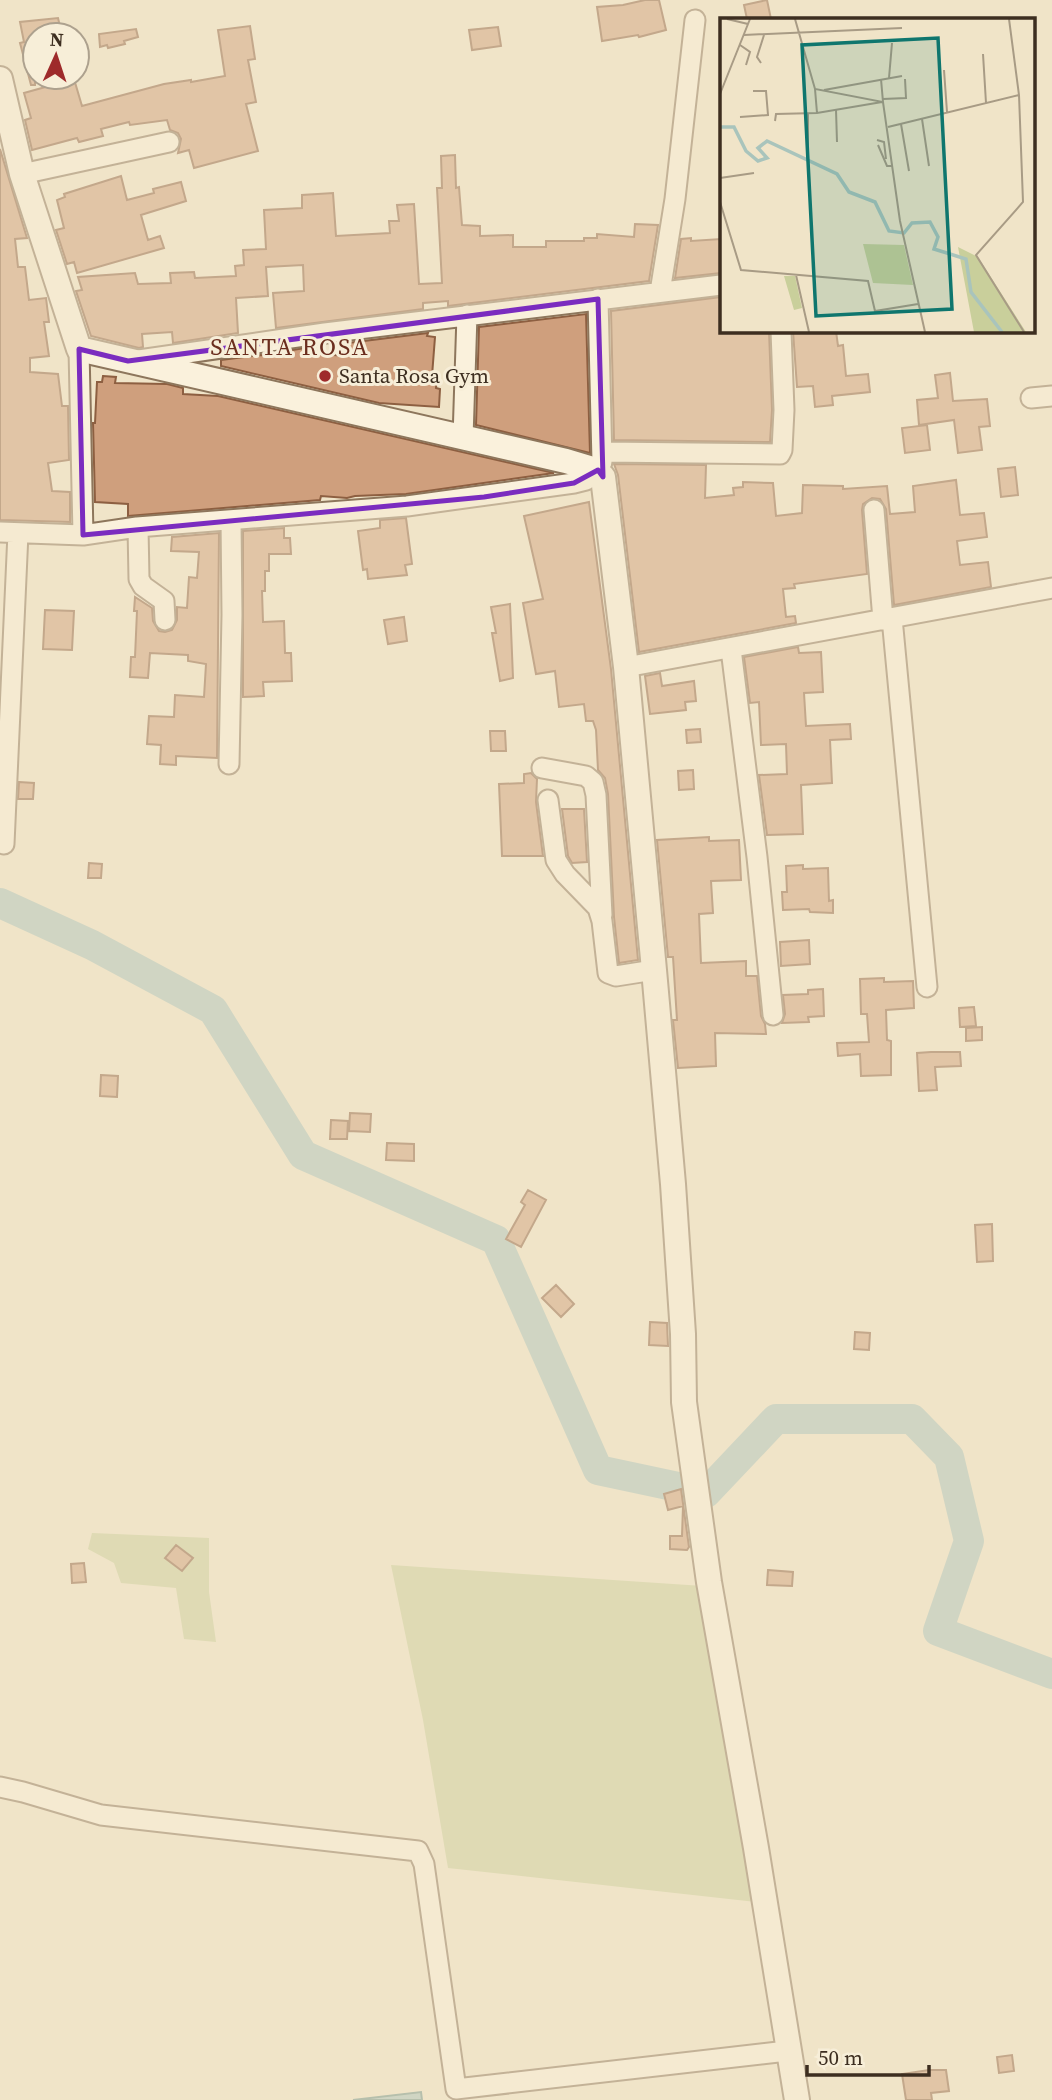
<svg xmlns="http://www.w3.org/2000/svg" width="1052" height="2100" font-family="'Source Serif 4',serif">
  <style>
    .green { fill: #c9cf9b }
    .water { fill: #a9c4bc; stroke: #6f938a; stroke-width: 2 }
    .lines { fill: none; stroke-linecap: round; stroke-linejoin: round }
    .river { stroke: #a9c4bc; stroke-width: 30 }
    .building { fill: #cf9f7d; stroke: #8d5f41; stroke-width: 2 }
    .minor-casing { stroke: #8d765c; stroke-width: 23 }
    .tertiary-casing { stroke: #8d765c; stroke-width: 28 }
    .minor { stroke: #faf1dc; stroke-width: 19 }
    .tertiary { stroke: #faf1dc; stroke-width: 24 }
    .marked { fill: none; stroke: #7b2cbf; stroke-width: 5; stroke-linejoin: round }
    .poi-dot { fill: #9e2a2b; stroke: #f7eed8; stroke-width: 2.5 }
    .labels { text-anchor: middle; stroke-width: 6; stroke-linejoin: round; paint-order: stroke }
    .poi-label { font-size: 21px; fill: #3d2e20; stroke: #f7eed8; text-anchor: start }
    .quarter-label { font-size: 24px; letter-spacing: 2px; fill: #6b2e1e; stroke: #f7eed8 }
    .inset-river { fill: none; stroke: #a9c4bc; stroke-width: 3.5 }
    .inset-road { fill: none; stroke: #a89b85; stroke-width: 2 }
    .view { fill: #0f766e; fill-opacity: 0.15; stroke: #0f766e; stroke-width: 3.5 }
    .inset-edge { fill: none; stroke: #3d2e20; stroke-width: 3.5 }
  </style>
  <rect width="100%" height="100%" fill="#f0e4c8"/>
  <!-- green -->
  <path class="green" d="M92 1533 209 1538V1592L216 1642 184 1639 176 1588 121 1583 114 1563 88 1549Z
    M391 1565 703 1586 756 1902 448 1868 423 1720Z"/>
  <!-- water -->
  <path class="water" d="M421 2092 422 2100H353Z"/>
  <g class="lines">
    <!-- river -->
    <path class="river" d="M0 903 92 945 213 1010 303 1155 496 1240 598 1470 706 1493 776 1419H912L949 1457 969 1541 938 1631 1052 1674"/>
  </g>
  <!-- building -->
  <path class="building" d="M645 0H659L666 30 639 37 638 35 602 41 597 7 623 5Z
    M767 0 771 19H747L744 5Z
    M58 18 62 35H35V85H31L20 43 24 42 20 22Z
    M250 26 255 59 248 60 256 102 246 104 258 151 194 168 189 150 178 153 181 139 178 133 170 130 167 120 130 125 129 122 101 129 103 136 79 142 77 138 32 150 25 120 31 118 24 93 74 79 82 106 164 84 191 80V82L225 76 218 30Z
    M498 27 501 46 472 50 469 30Z
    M136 29 138 37 124 41 125 44 108 48 107 45 100 47 99 34Z
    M0 149 27 238 15 239 18 267H25L29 300 46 298 49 322H44L49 356 30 358V372L58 374 62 406H68L69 460 48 463 52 491 70 492V522L0 520Z
    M455 155 456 188 459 187 462 225 480 226V236L513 235V247H546V241H584V238H597V234L634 237 635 224 658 225 649 281 448 306V301L423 303V309L276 328 273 293 304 291 303 265 266 267 268 296 236 298 238 333 173 343 172 332 142 334 143 347 139 348 91 336 76 291 82 290 78 277 135 273 138 284 171 283 170 273 194 272 195 278 236 276 235 266 244 265 243 250 266 249 264 210 302 208V195L333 193 336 236 390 233 389 221H399L397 205 414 204 419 284 442 283 437 188H442L441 156Z
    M121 176 127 200 154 193 153 189 181 182 186 201 141 215 148 240 160 236 164 248 77 273 74 262 67 264 58 236 56 230 64 228 57 200 65 197 64 194Z
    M691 238V241L721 239V273L675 278 681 239Z
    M721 297V331H769L772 410 770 442 614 440 611 311Z
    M586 314 590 453 476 425 479 327Z
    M793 331H836L838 346 843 345 846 376 868 374 870 392 832 396 833 405 815 407 813 386 797 387Z
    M428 333 427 336 435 337 432 376H437L436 388 440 389 439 407 379 403 221 366V360L260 355 274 356V353L305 348V353L347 356 348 343Z
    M950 373 953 401 987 399 990 426 979 427 982 450 958 453 954 420 919 425 917 400 938 398 935 375Z
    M103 376 116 377 115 383 167 384 183 388V394L218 396 554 473 406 494 355 496 347 498 321 496 320 500 128 516V504L95 502 93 423H95L97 382H102Z
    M927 425 930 450 905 453 902 428Z
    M614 464 706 465 705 498 734 495 733 488 743 487V482L773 483 776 516 802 513 803 485 843 486V489L887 486 890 514 915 512 913 486 956 480 960 515 984 513 987 537 957 541 960 565 988 562 991 587 894 605 886 509 880 499 872 498 863 504 862 510 867 574 794 584 795 588 783 589 786 617 795 616 796 623 639 652 618 475Z
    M1015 467 1018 495 1001 497 998 469Z
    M589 502 611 669 638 960 619 963 614 917 608 794 605 778 598 770 596 730 593 721H586L584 704 559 707 555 671 536 674 523 603 543 599 524 516Z
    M406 518 412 564 405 565 407 575 368 579 367 569 363 570 358 531 380 528V520Z
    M284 528V538H290L291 554H269V571H265V591H262L263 622 284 621 285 653H291L292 681 263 682 264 696 243 697V531Z
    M219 533 217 758 176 756V765L160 764 161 745 147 744 149 716 174 717 175 695 204 697 206 664 188 661V655L150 653 148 678 130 677 131 657H135L137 611H134L135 597 152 608 153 621 159 631 165 632 172 630 177 620V607L187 608 189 577 197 578 199 552 171 551 172 537Z
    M510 604 513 678 500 681 492 633H496L491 607Z
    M45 610 74 611 72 650 43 649Z
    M404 617 407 641 388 644 384 620Z
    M798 647 799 653 821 652 823 692 804 693 806 726 850 724 851 739 830 740 832 783 801 785 803 834 767 835 759 775 787 774 786 744 761 745 759 702 750 703 744 657Z
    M660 673 662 686 694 681 696 701 685 702 686 710 650 714 645 676Z
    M700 729 701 742 687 743 686 730Z
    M490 731H505L506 751H491Z
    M693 770 694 789 679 790 678 771Z
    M531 773 537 779 536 802 543 856H502L499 784 524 783V774Z
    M19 782 34 783 33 799H18Z
    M562 809H584L587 862 572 863 568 856Z
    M709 837V841L739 840 741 880 711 881 713 913 699 914 701 963 746 961V976H757L761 1016 765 1024 766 1034 715 1033 716 1066 678 1068 673 1020H677L673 957H668L657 840Z
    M89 863 102 864 101 878H88Z
    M803 865V869L828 868 829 901 833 900V913L810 912 809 909 783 910 782 892H787L786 866Z
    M809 940 810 964 781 966 780 942Z
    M884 978V982L913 981 914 1008 886 1010 887 1040 891 1041V1075L861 1076 860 1054 838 1056 837 1043 869 1042 867 1014H861L860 979Z
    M823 989 824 1016 808 1017 809 1022 782 1023 785 1014 783 995 808 994V990Z
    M974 1007 976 1026 960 1027 959 1008Z
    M982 1027V1040L966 1041V1028Z
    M931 1052H960L961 1066 935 1067 937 1090 919 1091 917 1053Z
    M101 1075 118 1076 117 1097 100 1096Z
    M350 1113 371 1114 370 1132 349 1131Z
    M331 1120 348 1121 347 1139H330Z
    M387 1143 414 1144V1161L386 1160Z
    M528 1190 546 1200 521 1247 506 1239 525 1205 521 1202Z
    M992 1224 993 1261 977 1262 975 1225Z
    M556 1285 574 1304 561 1317 542 1298Z
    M650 1322 667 1323 668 1346 649 1345Z
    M855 1332 870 1333 869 1350 854 1349Z
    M681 1489 689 1547 687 1550 670 1549V1536H682L683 1506 668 1510 664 1494Z
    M176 1545 193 1558 182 1571 165 1558Z
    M84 1563 86 1582 72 1583 71 1564Z
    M768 1570 793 1572 792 1586 767 1585Z
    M1012 2055 1014 2071 999 2073 997 2057Z
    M929 2070H946L949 2091 931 2093 932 2100H906L902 2074Z"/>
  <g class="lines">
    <defs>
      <path id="minor" d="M22 174 169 142
        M660 292 675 199 695 20
        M598 299 602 462
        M79 349 83 535
        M139 360 325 333 721 285
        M1031 398 1052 396
        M463 438 467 315
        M602 452 780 454 782 450 784 410 781 331
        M874 510 883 620
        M138 527 139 579 143 586 164 601 165 620
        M0 532 83 535 137 527 407 506 574 483 586 480 596 470
        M892 618 927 987
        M731 649 757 857 773 1015
        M626 667 1052 588
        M229 764 232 615 231 520
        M542 768 586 776 593 782 596 795 602 915
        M548 800 556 860 565 874 598 908 602 921 608 973 616 976 654 970
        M4 844 18 533
        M0 1787 23 1792 101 1815 418 1851 424 1864 456 2089 787 2051"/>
      <path id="tertiary" d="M0 79 22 174 79 349 566 461 596 470 603 477 626 667 654 970 673 1184 683 1334 684 1402 709 1582 756 1848 797 2100"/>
    </defs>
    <!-- minor casing -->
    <use href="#minor" class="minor-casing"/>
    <!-- tertiary casing -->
    <use href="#tertiary" class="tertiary-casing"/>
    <!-- minor -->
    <use href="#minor" class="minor"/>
    <!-- tertiary -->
    <use href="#tertiary" class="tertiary"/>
  </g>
  <!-- marked area -->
  <path d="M0 0H1052V2100H0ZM598 299 603 477 598 470 574 483 484 497 83 535 79 349 128 361Z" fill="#f0e4c8" fill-opacity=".55" fill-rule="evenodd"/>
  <path class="marked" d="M598 299 603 477 598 470 574 483 484 497 83 535 79 349 128 361Z"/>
  <!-- markers -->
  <circle class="poi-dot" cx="325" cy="376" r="7"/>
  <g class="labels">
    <!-- poi labels -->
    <g class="poi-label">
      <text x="339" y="383">Santa Rosa Gym</text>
    </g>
    <!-- quarter labels -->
    <g class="quarter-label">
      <text x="290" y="355">SANTA ROSA</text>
    </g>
  </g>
  <!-- overview -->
  <g transform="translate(720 18)">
    <rect width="315" height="315" fill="#f0e4c8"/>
    <path d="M143 226 184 227 193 267 153 265ZM238 229 258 239 306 314H254ZM64 258H75L82 290 74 292Z" fill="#c9cf9b"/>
    <path class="inset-river" d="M0 109H14L26 133 38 143 47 140 38 130 47 123 117 156 129 174 155 184 169 213 184 215 192 205 210 204 218 219 214 231 246 241 251 274 282 314"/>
    <path class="inset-road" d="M7 1 28 6M75 1 95 71 163 84 180 203 205 314M289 1 299 77 303 184 256 237 304 314M24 17 182 10M20 27 30 34 26 47M263 36 266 85M41 45 37 39 44 17M224 52 227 94M169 60 172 25M161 61 163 84M95 71 97 95M104 72 182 58M33 73H46L48 97M0 76 30 1M163 81 186 80 185 61M116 92 117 124M88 96V136M20 99 49 97M202 101 209 148M55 103 56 96 97 95 162 84M181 106 189 153M168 109 299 77M157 122 164 124 166 141M158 127 167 148H173M0 160 34 155M0 184 21 252 148 263 155 293 198 286M76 257 89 314"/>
    <path class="view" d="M218 20 232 291 96 298 82 27Z"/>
    <rect width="315" height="315" class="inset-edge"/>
  </g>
  <!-- north arrow -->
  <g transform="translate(56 56) rotate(3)"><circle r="33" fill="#f7eed8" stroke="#ada18e" stroke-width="2"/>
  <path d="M0-5L12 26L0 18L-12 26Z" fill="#9e2a2b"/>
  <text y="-10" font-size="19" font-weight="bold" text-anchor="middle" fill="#3d2e20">N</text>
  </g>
  <!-- scale -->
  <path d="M807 2065v10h122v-10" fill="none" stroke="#3d2e20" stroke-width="3.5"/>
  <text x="818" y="2065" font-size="21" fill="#3d2e20" stroke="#f7eed8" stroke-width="5" paint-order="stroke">50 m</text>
</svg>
